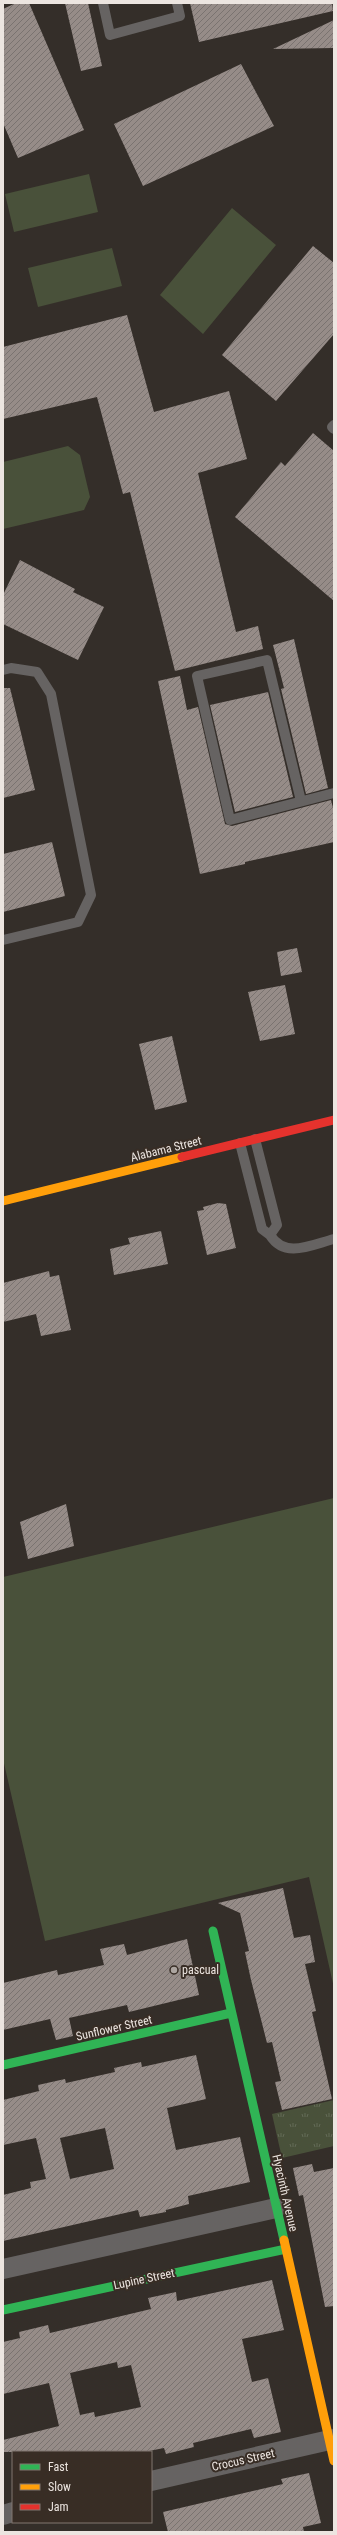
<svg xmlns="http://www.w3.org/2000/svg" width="337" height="2535" font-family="'Roboto Condensed',sans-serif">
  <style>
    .green { fill: #49513a }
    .park { fill: url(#park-tufts) }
    .building { fill: url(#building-hatch); fill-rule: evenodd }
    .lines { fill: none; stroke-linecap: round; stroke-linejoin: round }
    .lane { stroke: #666362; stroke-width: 10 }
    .street { stroke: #666362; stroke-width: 20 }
    .fast { stroke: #30b455; stroke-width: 9 }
    .slow { stroke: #ff9f0a; stroke-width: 9 }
    .jam { stroke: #e5322d; stroke-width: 9 }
    .poi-dot { fill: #aca5a0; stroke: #382d25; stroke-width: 1.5 }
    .labels { text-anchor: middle; stroke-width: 4; stroke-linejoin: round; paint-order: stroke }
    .street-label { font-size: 12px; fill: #ece5e0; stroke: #382d25 }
    .poi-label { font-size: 12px; fill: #ece5e0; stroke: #382d25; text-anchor: start }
  </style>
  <defs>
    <pattern id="park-tufts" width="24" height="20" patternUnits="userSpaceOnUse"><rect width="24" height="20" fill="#49513a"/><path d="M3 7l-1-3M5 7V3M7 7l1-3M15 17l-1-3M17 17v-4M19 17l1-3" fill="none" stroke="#636a56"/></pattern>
    <pattern id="building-hatch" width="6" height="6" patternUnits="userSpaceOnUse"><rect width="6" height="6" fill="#968c88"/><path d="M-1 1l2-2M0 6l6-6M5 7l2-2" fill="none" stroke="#7a7370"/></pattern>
  </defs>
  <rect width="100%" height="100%" fill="#342e29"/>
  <!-- green -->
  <path class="green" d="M89 174 98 212 14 232 5 194Z
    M232 208 276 245 203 334 160 295Z
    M112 248 122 286 38 307 28 268Z
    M68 446 80 455 90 497 84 510 3 529V462Z
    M334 1498V1988L309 1877 45 1941 3 1759V1577Z"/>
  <!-- park -->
  <path class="park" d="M334 2100V2146L282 2158 272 2114Z"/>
  <!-- building -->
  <path class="building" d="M16 3H29L84 130 18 158 3 123V9Z
    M65 3H88L102 66 81 71Z
    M190 3H332L333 11 199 42Z
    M334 20V48L273 49Z
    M241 64 274 126 143 186 114 124Z
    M313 246 334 263V334L276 401 222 355Z
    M127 315 154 412 229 391 247 459 198 473 236 632 258 626 263 649 175 671 130 492 123 494 97 397 3 419V347Z
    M313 433 334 451V601L235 517 281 462 285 466Z
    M20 560 75 589 73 592 104 607 78 660 3 624V595Z
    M294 639 328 788 306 794 281 689 284 688 273 645Z
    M180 676 187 710 198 707 225 824 232 826 331 800 334 812V842L245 862V864L200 874 158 681Z
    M3 688H10L35 790 3 798Z
    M268 692 293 797 235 812 210 705Z
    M52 842 65 896 3 912V854Z
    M297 948 302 972 281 976 277 952Z
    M285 985 295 1034 260 1041 248 992Z
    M172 1036 187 1102 155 1110 139 1044Z
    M218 1203 226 1204 236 1248 207 1255 197 1211 204 1210 203 1207Z
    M161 1231 168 1264 114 1275 110 1249 130 1244 128 1238Z
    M49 1271 50 1277 59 1275 71 1330 41 1336 36 1314 3 1322V1283Z
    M66 1504 74 1546 28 1559 20 1522Z
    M283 1888 294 1938 310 1935 315 1962 305 1964 316 2011 312 2012 332 2099 282 2110 275 2082 281 2081 272 2042 267 2043 251 1980 245 1952 249 1951 240 1913 218 1903Z
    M187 1939 199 1995 129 2012 127 2005 69 2018 73 2036 56 2040 50 2019 3 2030V1983L57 1970 58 1975 104 1965 100 1949 124 1944 127 1955Z
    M196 2055 206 2099 167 2108 176 2150 240 2137 250 2182 188 2196 189 2204 166 2210V2212L140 2217 138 2210 3 2241V2195L31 2188 30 2182 46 2179 36 2138 3 2145V2100L39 2091 38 2085 65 2079 66 2083 115 2072 114 2068 141 2062 142 2067ZM105 2128 114 2169 70 2179 60 2138Z
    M312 2164 314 2172 334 2168V2306L325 2307 303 2195 299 2196 294 2173 293 2168Z
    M272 2280 284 2330 242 2339 252 2382 268 2378 281 2432 254 2438 251 2429 193 2443 194 2447 166 2454 164 2448 144 2452H3V2440L59 2426 49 2383 3 2394V2342L20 2338 19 2332 48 2325 50 2333 151 2309 148 2298 176 2292 177 2301ZM117 2362 118 2368 131 2365 141 2407 95 2417 94 2412 80 2415 70 2373Z
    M309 2473 321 2523 303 2527 304 2532H168L163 2512 283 2484 281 2479Z"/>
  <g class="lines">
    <!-- lane -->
    <path class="lane" d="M103 3 110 35 180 16 177 3
      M334 425 332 427 334 429
      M3 670 11 668 37 672 51 694 91 895 78 922 3 940
      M301 801 267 660 197 676 230 820 334 793
      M240 1143 262 1229 270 1235 277 1225 255 1139
      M270 1235C285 1259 311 1245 334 1239"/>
    <!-- street -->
    <path class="street" d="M3 2269 276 2208
      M151 2481 334 2439
      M3 2515 13 2512"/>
    <!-- fast -->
    <path class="fast" d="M213 1931 284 2240
      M3 2065 231 2013
      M3 2310 286 2249"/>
    <!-- slow -->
    <path class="slow" d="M3 1201 182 1157
      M284 2240 334 2461"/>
    <!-- jam -->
    <path class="jam" d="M182 1157 334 1120"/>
  </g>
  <!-- markers -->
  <circle class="poi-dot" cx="174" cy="1970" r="4"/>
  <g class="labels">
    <!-- street labels -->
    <g class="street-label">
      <text transform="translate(166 1149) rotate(-14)" y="4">Alabama Street</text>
      <text transform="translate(114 2028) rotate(-13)" y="4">Sunflower Street</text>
      <text transform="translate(285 2193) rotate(77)" y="4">Hyacinth Avenue</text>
      <text transform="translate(144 2279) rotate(-12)" y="4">Lupine Street</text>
      <text transform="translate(243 2460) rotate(-13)" y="4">Crocus Street</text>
    </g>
    <!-- poi labels -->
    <g class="poi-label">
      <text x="182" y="1974">pascual</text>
    </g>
  </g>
  <!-- border -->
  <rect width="337" height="2535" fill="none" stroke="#ece5e0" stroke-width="8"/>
  <!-- legend -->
  <rect x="12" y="2451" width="140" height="72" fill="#382d25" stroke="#807770"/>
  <rect x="20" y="2464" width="20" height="6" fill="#30b455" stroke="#807770"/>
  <text x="48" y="2471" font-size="12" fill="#ece5e0">Fast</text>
  <rect x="20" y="2484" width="20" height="6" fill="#ff9f0a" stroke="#807770"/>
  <text x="48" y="2491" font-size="12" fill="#ece5e0">Slow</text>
  <rect x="20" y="2504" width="20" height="6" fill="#e5322d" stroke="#807770"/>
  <text x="48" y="2511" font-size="12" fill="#ece5e0">Jam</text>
</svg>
